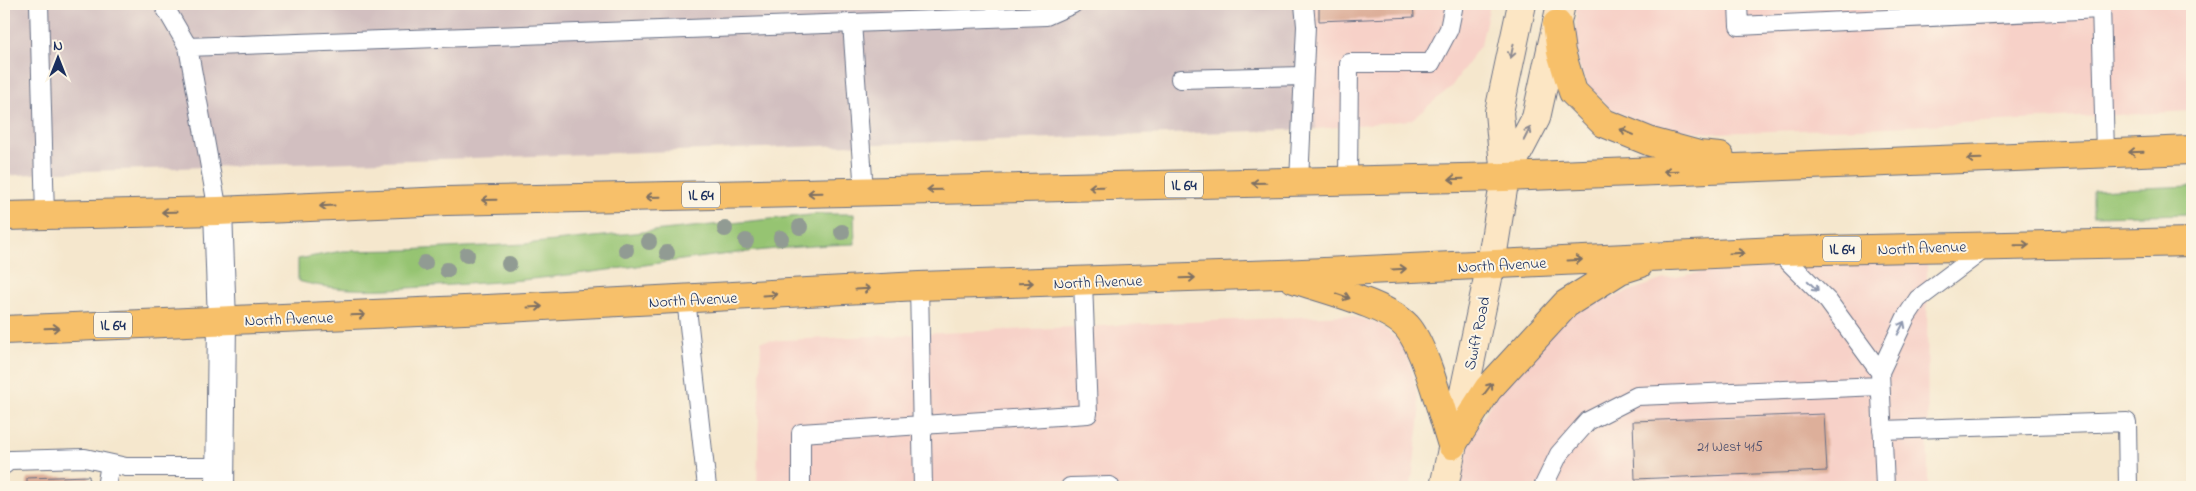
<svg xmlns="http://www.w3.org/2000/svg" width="2196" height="491" font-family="'Indie Flower',sans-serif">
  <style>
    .built { fill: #f7d1c8 }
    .industrial { fill: #d2bfc0 }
    .green { fill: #96c472; stroke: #587a68 }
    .building { fill: #ddaf9a }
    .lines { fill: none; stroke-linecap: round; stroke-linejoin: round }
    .lane-casing { stroke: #676f85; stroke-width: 20 }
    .street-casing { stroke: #676f85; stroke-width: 30 }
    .secondary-casing { stroke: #676f85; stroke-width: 30 }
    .primary-casing { stroke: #676f85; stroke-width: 30 }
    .lane { stroke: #fff; stroke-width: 18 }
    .street { stroke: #fff; stroke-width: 28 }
    .secondary { stroke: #fce6c4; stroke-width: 28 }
    .primary { stroke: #f7c06b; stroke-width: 28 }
    .tree { fill: #919b93 }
    .oneway { stroke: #8c8a91 }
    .oneway2 { stroke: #7e7064 }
    .oneway3 { stroke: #8d97ae }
    .labels { text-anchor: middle; stroke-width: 4; stroke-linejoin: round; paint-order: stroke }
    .number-label { font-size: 14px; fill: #4c4f6d }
    .shield { fill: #fcf5e5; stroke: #5e6a86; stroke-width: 1 }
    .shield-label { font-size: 15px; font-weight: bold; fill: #1b2f5e }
    .street-label { font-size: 16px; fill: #1b2f5e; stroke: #fcf5e5 }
  </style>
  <rect width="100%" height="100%" fill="#fcf5e5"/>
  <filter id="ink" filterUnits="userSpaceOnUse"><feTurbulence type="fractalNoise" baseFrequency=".02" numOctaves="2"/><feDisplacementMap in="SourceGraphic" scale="10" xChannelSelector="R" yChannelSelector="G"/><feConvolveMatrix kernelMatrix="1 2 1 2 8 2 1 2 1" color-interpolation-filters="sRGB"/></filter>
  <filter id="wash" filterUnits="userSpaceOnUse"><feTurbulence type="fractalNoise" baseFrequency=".0096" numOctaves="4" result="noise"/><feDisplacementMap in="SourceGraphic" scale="20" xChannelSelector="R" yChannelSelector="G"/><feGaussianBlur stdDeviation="1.12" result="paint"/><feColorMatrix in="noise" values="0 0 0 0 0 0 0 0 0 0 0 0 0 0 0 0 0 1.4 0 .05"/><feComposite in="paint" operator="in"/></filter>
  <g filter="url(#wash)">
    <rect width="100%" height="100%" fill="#f5e7cd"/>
    <!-- built -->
    <path class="built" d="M1310 4H1490L1481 44 1451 87 1411 120 1316 129Z
      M1576 4H2192V111L1889 127 1711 133 1667 128 1631 119 1608 107 1588 85 1579 66 1576 39Z
      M1927 257 1928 487H1458L1472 435 1509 373 1573 311 1664 279 1762 262Z
      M1346 315 1379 323 1405 347 1415 381 1420 415 1411 487H757L761 341Z"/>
    <!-- industrial -->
    <path class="industrial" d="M4 4H1310L1316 129 61 172 4 176Z"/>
    <!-- green -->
    <path class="green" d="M2192 186V214L2093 216V190Z
      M820 214H854L855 244C747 247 640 268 532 279 505 282 479 283 452 285 400 288 349 295 298 281V259L342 251 406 250 525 244Z"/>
    <g id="blocks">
      <!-- building -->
      <path class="building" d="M1319 4H1413L1414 17 1319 21Z
        M1824 414 1827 471 1635 479 1633 421Z
        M89 476 90 487H27V478Z"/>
    </g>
  </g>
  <g filter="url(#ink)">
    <use href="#blocks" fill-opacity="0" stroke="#676f85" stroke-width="1"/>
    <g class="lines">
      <defs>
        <path id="lane" d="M39 4 45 215
          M163 4 188 47 218 211
          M1738 4 1739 26 2101 9
          M2101 4 2105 153
          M852 23 864 192
          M188 47 1046 16 1073 4
          M1180 79 1303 76
          M1348 181 1349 63H1431L1449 29 1454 4
          M1299 182 1306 26 1304 4
          M1778 251 1828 301 1880 372
          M919 286 923 487
          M686 299 707 487
          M1882 430 2127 422 2128 487
          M4 465 10 460 85 458 126 467H221
          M106 487 110 464
          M801 487V433L1088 414 1083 282
          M1070 487 1110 486
          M1543 487 1559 454 1588 421 1637 396 1880 386
          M1885 487 1880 372 1906 317 1918 299 1987 247"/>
        <path id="street" d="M218 211 222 321 220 487"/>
        <path id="secondary" d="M1505 177 1536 118 1561 4
          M1444 487 1491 264 1505 177 1499 112 1522 4"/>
        <path id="primary" d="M1557 24 1561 52 1573 92 1604 123 1651 142 1699 155 1720 157
          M4 216 218 211 446 201 1505 177 2192 150
          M1294 279C1323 289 1391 305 1409 329 1427 353 1442 414 1452 445
          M4 330 487 309 919 286 1281 274 1778 251 2192 242
          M1452 445 1488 389 1566 304 1620 270 1639 264"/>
      </defs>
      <!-- lane casing -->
      <use href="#lane" class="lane-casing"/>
      <!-- street casing -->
      <use href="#street" class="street-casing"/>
      <!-- secondary casing -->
      <use href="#secondary" class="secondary-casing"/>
      <!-- primary casing -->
      <use href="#primary" class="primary-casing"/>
      <!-- lane -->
      <use href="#lane" class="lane"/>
      <!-- street -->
      <use href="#street" class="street"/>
      <!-- secondary -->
      <use href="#secondary" class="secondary"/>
      <!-- primary -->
      <use href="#primary" class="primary"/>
    </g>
    <!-- trees -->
    <g class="tree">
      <circle cx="800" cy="227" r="8"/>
      <circle cx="725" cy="229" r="8"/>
      <circle cx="842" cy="232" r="8"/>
      <circle cx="781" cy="238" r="8"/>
      <circle cx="746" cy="241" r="8"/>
      <circle cx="649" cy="242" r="8"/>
      <circle cx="626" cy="250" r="8"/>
      <circle cx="667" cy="253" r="8"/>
      <circle cx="467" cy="255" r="8"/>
      <circle cx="425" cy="263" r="8"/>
      <circle cx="509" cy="264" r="8"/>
      <circle cx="447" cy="270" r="8"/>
    </g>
    <!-- one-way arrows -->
    <defs><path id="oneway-shaft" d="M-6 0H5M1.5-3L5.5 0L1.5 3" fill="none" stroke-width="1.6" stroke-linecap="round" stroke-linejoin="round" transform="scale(1.25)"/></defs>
    <g class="oneway">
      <use href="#oneway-shaft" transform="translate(1512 51) rotate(102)"/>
      <use href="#oneway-shaft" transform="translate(1527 134) rotate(-63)"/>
    </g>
    <g class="oneway2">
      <use href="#oneway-shaft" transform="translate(1627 132) rotate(-158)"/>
      <use href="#oneway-shaft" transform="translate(2136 152) rotate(178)"/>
      <use href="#oneway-shaft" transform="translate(1974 159) rotate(178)"/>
      <use href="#oneway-shaft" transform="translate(1671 171) rotate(178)"/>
      <use href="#oneway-shaft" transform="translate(1456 179) rotate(178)"/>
      <use href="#oneway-shaft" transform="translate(1259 183) rotate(179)"/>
      <use href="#oneway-shaft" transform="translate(1096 187) rotate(179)"/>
      <use href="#oneway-shaft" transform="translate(934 190) rotate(179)"/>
      <use href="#oneway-shaft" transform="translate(815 193) rotate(179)"/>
      <use href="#oneway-shaft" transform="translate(653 197) rotate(179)"/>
      <use href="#oneway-shaft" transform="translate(489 200) rotate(179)"/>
      <use href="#oneway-shaft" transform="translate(327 206) rotate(177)"/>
      <use href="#oneway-shaft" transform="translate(169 212) rotate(179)"/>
      <use href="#oneway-shaft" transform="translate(2022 245) rotate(-1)"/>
      <use href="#oneway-shaft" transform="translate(1737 253) rotate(-3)"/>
      <use href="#oneway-shaft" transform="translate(1575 260) rotate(-3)"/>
      <use href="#oneway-shaft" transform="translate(1399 269) rotate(-3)"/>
      <use href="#oneway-shaft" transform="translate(1188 278) rotate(-2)"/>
      <use href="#oneway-shaft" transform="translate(1026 283) rotate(-2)"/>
      <use href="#oneway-shaft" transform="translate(863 289) rotate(-3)"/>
      <use href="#oneway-shaft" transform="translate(770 295) rotate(-3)"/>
      <use href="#oneway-shaft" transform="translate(1343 296) rotate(19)"/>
      <use href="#oneway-shaft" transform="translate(535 307) rotate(-3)"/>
      <use href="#oneway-shaft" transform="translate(358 315) rotate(-2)"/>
      <use href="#oneway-shaft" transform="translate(52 328) rotate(-2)"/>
      <use href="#oneway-shaft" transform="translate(1488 389) rotate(-53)"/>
    </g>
    <g class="oneway3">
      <use href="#oneway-shaft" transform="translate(1813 286) rotate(45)"/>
      <use href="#oneway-shaft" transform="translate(1901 328) rotate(-63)"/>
    </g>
  </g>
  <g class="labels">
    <!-- number labels -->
    <g class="number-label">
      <text x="1730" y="451">21 West 415</text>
    </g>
    <!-- shield labels -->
    <g class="shield">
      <rect x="1165" y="172.5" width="38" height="25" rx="4"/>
      <rect x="682" y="182.5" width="38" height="25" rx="4"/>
      <rect x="1823" y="236.5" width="38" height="25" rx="4"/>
      <rect x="94" y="312.5" width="38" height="25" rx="4"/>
    </g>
    <g class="shield-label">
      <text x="1184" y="190">IL 64</text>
      <text x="701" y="200">IL 64</text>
      <text x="1842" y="254">IL 64</text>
      <text x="113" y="330">IL 64</text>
    </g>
    <!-- street labels -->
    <g class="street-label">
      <text transform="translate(1922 247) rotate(-2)" y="6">North Avenue</text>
      <text transform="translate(1502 264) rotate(-3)" y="6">North Avenue</text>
      <text transform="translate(1098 281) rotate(-2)" y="6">North Avenue</text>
      <text transform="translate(693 299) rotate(-3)" y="6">North Avenue</text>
      <text transform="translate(289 318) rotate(-2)" y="6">North Avenue</text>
      <text transform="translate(1476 333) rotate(-78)" y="6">Swift Road</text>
    </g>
  </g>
  <!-- margin -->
  <rect width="2196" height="491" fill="none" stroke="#fcf5e5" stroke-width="20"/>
  <!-- north arrow -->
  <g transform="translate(58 58)" stroke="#fcf5e5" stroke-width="4" paint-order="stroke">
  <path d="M0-4L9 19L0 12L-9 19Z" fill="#1b2f5e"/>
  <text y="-8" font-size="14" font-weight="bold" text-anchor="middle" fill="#1b2f5e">N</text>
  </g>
</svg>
